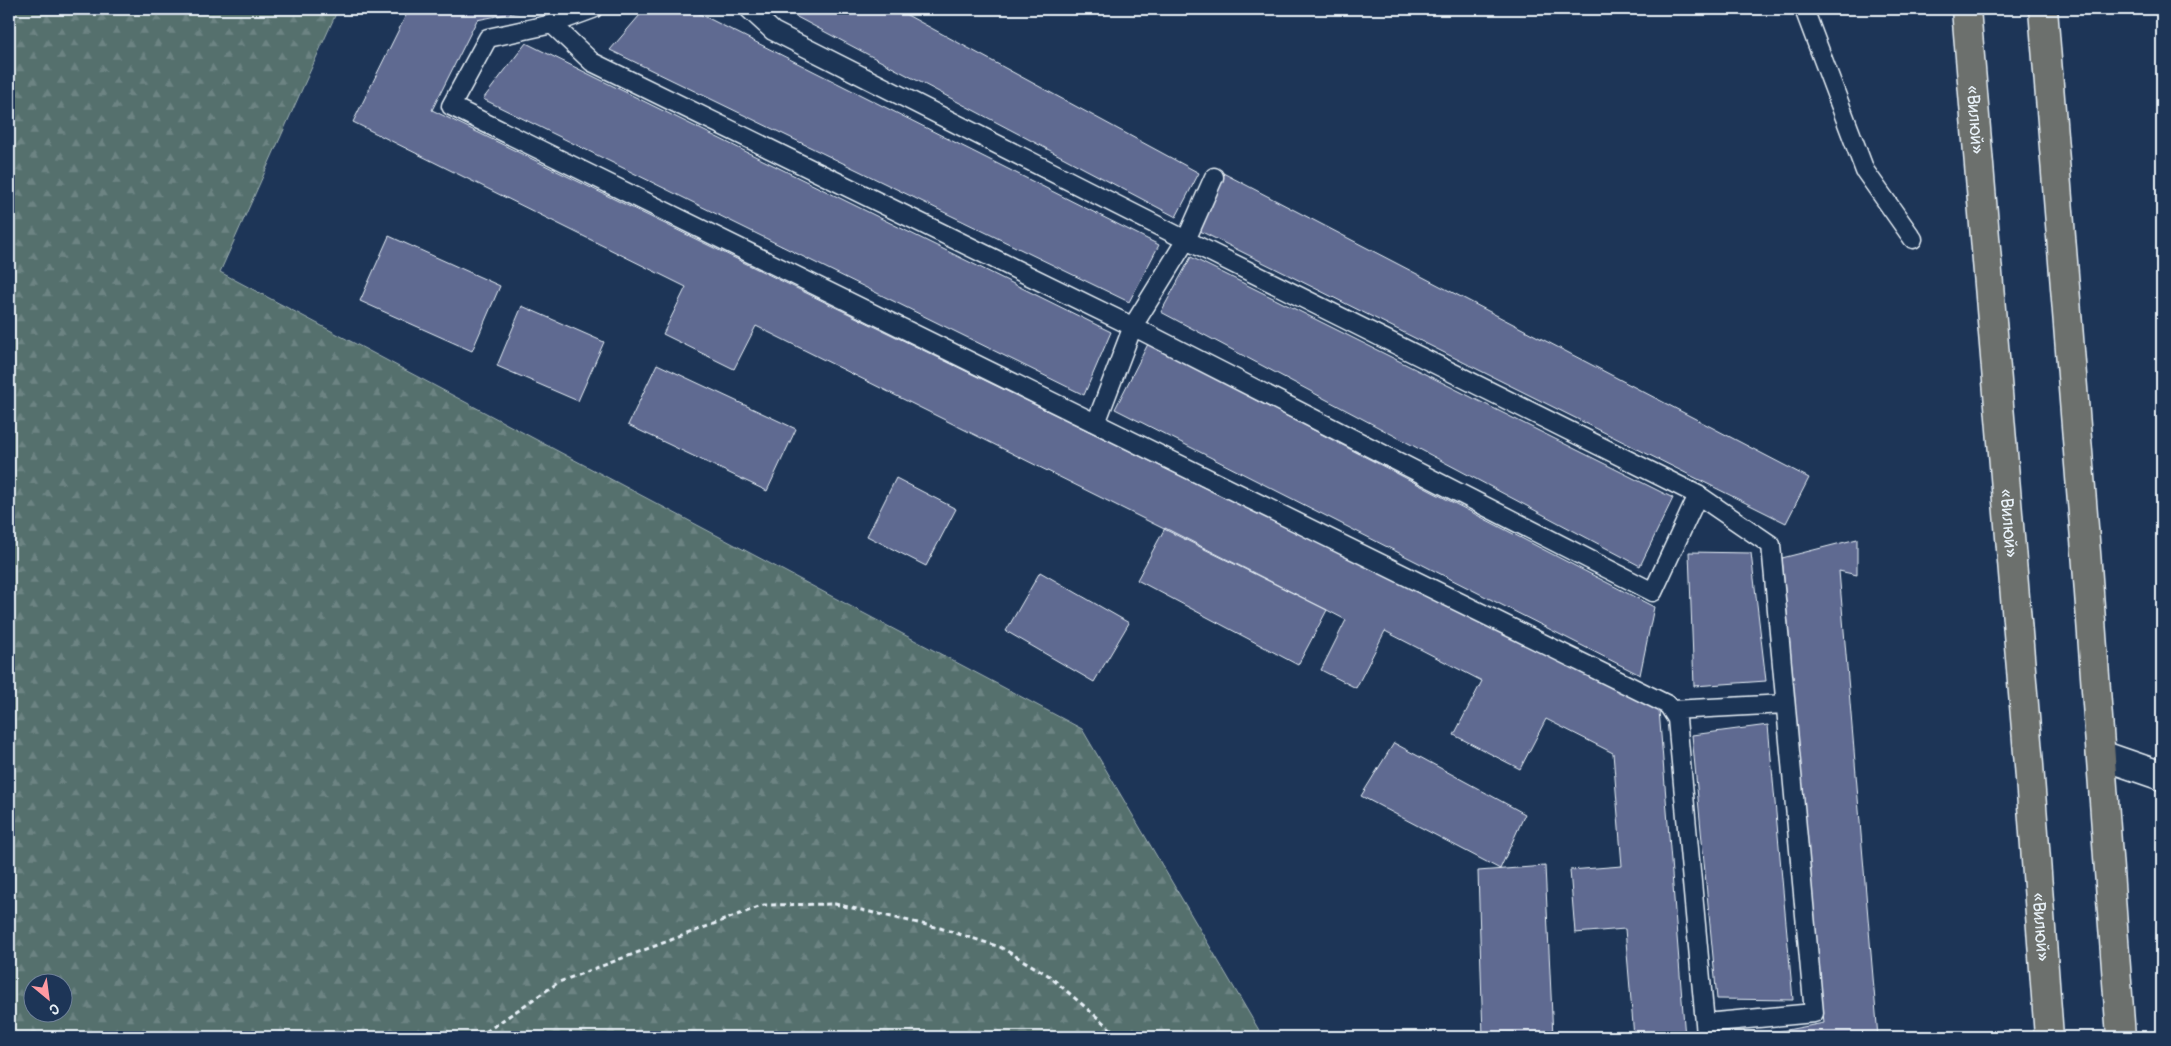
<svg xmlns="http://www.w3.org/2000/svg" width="2171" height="1046" font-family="Pangolin,sans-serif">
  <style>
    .forest { fill: url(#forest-firs); stroke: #9eb0b2; fill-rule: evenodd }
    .building { fill: #5f6a91; stroke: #e8f1f8 }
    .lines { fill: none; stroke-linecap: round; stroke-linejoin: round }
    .lane-casing { stroke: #e8f1f8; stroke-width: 21 }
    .secondary-casing { stroke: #e8f1f8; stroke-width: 31 }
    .highway-casing { stroke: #e8f1f8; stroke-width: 31 }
    .path { stroke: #e8f1f8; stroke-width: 3; stroke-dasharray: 5 4; stroke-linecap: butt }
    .lane { stroke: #1d3557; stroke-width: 18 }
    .secondary { stroke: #1d3557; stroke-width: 28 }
    .highway { stroke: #6c706d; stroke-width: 28 }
    .labels { text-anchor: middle; stroke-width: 5; stroke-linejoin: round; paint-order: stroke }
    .street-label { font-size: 18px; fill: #e8f1f8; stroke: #1d3557 }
  </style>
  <defs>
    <pattern id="forest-firs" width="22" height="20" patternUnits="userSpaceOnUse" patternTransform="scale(1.25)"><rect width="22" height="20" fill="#546f6d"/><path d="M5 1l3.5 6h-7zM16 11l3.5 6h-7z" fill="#6d8483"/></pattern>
  </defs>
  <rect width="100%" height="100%" fill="#1d3557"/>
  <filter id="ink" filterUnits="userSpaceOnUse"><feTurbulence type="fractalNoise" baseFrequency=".02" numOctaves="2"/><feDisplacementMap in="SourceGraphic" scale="10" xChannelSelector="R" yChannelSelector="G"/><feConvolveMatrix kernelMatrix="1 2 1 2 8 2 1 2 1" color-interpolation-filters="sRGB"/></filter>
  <g filter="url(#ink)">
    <!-- forest -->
    <path class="forest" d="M9 9H338L220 272 1082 729 1263 1037H9ZM32 984H62V1014H32Z"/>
    <!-- building -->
    <path class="building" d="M409 9H532L477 20 432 110 1659 710 1685 1037H1634L1625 929 1575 933 1570 870 1622 866 1613 753 1546 719 1520 769 1454 735 1482 681 1385 631 1356 688 1321 670 1346 620 1327 610 756 326 734 369 663 334 686 287 353 122Z
      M645 9H690L1159 245 1129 302 610 50Z
      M797 9H896L1199 173 1176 217 793 15Z
      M526 43 1111 332 1084 395 483 99Z
      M1223 173 1809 478 1786 523 1198 230Z
      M389 236 500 286 472 351 360 301Z
      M1191 257 1673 498 1640 566 1161 312Z
      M522 306 604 342 578 401 497 366Z
      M1148 344 1654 607 1640 675 1115 409Z
      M657 364 796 429 767 491 628 425Z
      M896 478 956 509 926 566 867 536Z
      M1165 528 1327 610 1298 665 1137 580Z
      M1857 539V575L1839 571 1878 1037H1750L1824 1023 1782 558Z
      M1689 552 1751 553 1766 681 1694 686Z
      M1040 572 1129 623 1094 682 1006 631Z
      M1768 725 1793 1000 1717 999 1692 735Z
      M1394 743 1525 814 1500 869 1361 796Z
      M1545 866 1553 1037H1483L1478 871Z"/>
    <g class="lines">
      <defs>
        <path id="lane" d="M749 9 773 31 1186 240 1698 495
          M1804 9 1865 171 1913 239
          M552 24 593 9
          M1096 423 1133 326 1186 240 1214 177
          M1672 710 1785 704
          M1705 1023 1814 1013 1771 545 1698 495 1653 592 1144 332 592 62 552 24 488 38 451 106 1668 705 1677 719 1705 1023 1706 1037"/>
        <path id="secondary" d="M2101 755 2162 776"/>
        <g id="highway">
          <path id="s1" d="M1966 9 2029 765 2049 1037"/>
          <path d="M2043 9 2087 565 2121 1037"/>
        </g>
      </defs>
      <!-- lane casing -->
      <use href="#lane" class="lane-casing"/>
      <!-- secondary casing -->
      <use href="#secondary" class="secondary-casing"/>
      <!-- highway casing -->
      <use href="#highway" class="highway-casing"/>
      <!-- path -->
      <path class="path" d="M478 1037 559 982 764 905 835 904 940 928 1000 947 1048 975 1120 1037"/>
      <!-- lane -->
      <use href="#lane" class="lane"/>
      <!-- secondary -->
      <use href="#secondary" class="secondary"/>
      <!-- highway -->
      <use href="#highway" class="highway"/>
    </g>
  </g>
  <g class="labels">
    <!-- street labels -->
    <g class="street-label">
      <text dy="6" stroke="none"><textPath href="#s1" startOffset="111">«Вилюй»</textPath></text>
      <text dy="6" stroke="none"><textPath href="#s1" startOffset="516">«Вилюй»</textPath></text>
      <text dy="6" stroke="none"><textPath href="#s1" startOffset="921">«Вилюй»</textPath></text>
    </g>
  </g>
  <!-- margin -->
  <rect width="2171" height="1046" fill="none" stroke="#1d3557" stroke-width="30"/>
  <rect x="15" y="15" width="2141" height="1016" fill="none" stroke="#e8f1f8" stroke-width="2" filter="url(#ink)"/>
  <!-- north arrow -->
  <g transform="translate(48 998) rotate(151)"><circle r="24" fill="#1d3557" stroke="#6e8097"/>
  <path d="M0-4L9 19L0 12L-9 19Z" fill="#ff9aa2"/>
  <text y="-8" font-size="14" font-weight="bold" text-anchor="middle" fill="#e8f1f8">С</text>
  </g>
</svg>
